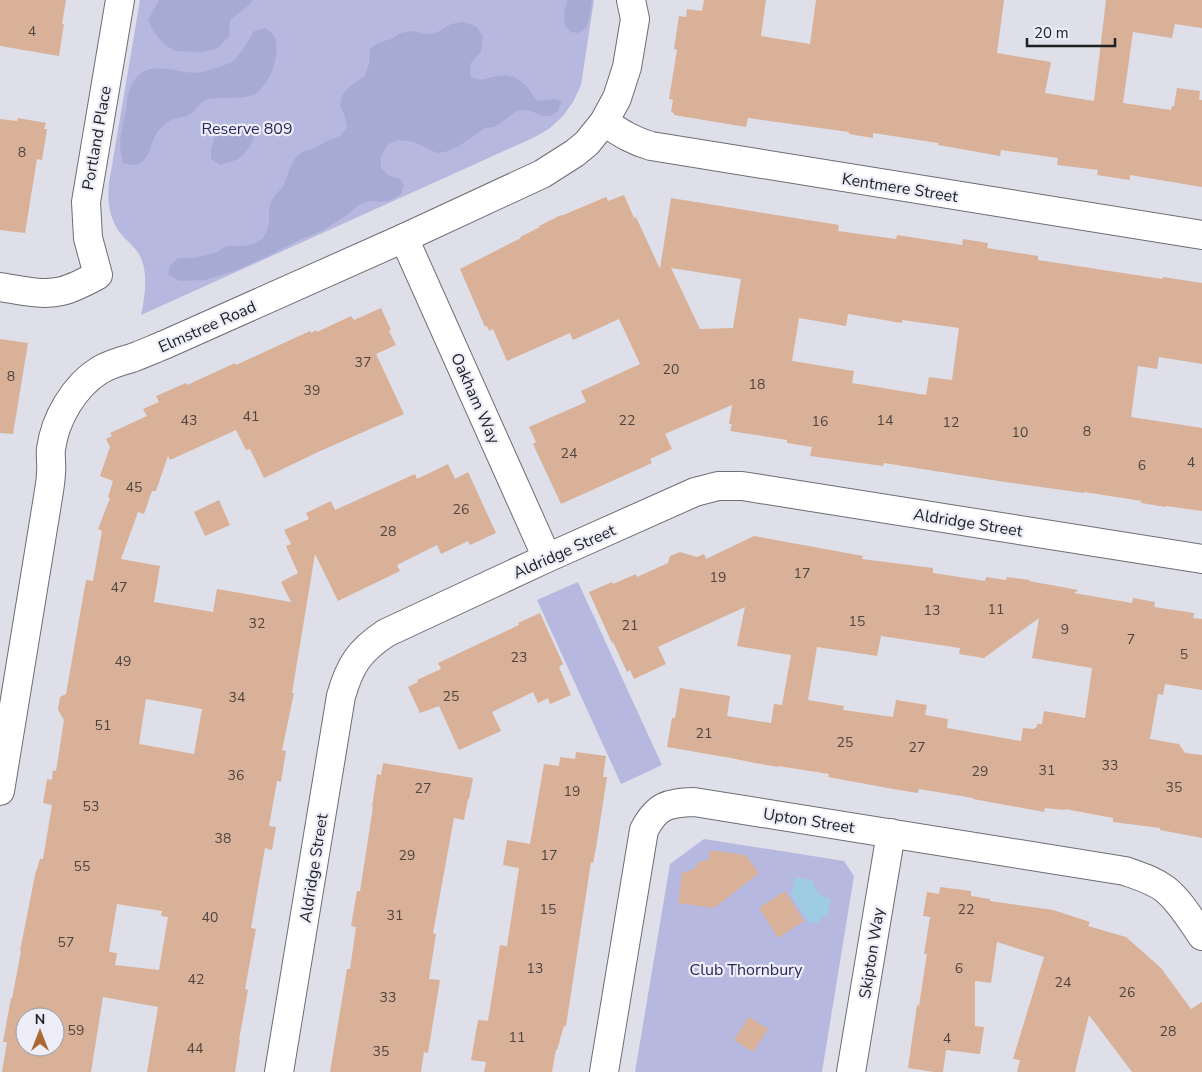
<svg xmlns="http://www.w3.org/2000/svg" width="1202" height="1072" font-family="'Nunito Sans',sans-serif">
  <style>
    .green { fill: #b6b8df }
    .forest { fill: #a7aad2 }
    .water { fill: #9ecce3 }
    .building { fill: #d9b198; fill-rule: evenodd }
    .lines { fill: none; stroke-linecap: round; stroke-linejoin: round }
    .minor-casing { stroke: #6c6d76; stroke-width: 30 }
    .tertiary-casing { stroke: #6c6d76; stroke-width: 30 }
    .minor { stroke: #fff; stroke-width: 28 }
    .tertiary { stroke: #fff; stroke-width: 28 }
    .labels { text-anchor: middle; stroke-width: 4.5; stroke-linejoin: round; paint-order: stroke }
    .number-label { font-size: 14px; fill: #4e4440 }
    .park-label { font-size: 16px; fill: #292659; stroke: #ecedf7 }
    .street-label { font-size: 16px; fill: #1f2023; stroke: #ecedf7 }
  </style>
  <rect width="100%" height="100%" fill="#dedfe9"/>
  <!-- green -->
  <path class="green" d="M140 0H594L581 85 573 102 563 116 550 128 535 137 141 315C145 296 149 272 139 254 134 246 127 241 121 234 109 219 107 201 109 183Z
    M578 582 662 765 621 784 537 600Z
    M704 839 844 861 854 876 822 1072H635L670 864Z"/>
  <!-- forest -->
  <path class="forest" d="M159 0H252L248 6 230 20 229 36 218 48 202 52 176 51 165 45 153 31 148 20Z
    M568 0H592L590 15 586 28 578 33 570 32 565 25 564 11Z
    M464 22 477 27 483 37 481 51 471 63 470 76C480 82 482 79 493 77 516 71 526 83 537 101L555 99 562 101 558 111 551 116H542L531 111 518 110 502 122 494 127 485 128 459 146 445 152 437 153 414 142 398 140 388 144 381 157V168L389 176 400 179 404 186 401 194 389 201 381 202 371 201 360 204 347 215 322 231 297 241 268 256 234 271 205 280 179 281 168 274 170 266 178 258H193L215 253 227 246H242L251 245 262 239 267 231 269 222V208L273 198 284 185 290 168 295 158 302 152 313 149 323 143 340 136 347 127 345 117 340 105 342 95 349 87 365 76 369 64 370 49 378 43 391 39 400 33 413 31 424 34 436 33 451 24Z
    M266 28C268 30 272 33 274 36 282 51 270 86 255 94 242 101 223 96 209 99 200 100 197 110 189 115 183 118 175 117 168 122 165 124 161 127 159 130 147 144 152 172 123 163 117 143 122 129 126 110 127 102 128 91 132 84 146 58 172 72 195 73 201 73 207 70 213 69 220 67 229 64 234 60 243 52 248 41 254 31Z
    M237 127 250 130 254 134C253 144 245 155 236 160 231 162 225 163 220 165L211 159V148L217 132 226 128Z"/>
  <!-- water -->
  <path class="water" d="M795 877 812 880C815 890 820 896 830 899L827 917 821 916 819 923 809 922 791 895Z"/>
  <!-- building -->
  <path class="building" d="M0 0H66L62 24H64L59 56 0 46Z
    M704 0H766L761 36 810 44 816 0H1004L997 53 1051 62 1045 93 1094 101 1106 0H1202V28L1175 24 1172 38 1133 32 1123 103 1171 110 1172 106H1174L1177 88 1200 91 1199 100H1202V187L1130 175V180L1097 175 1098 170 1057 165 1058 158 1001 150 1000 156 938 145V143L873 133V138L849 134V132L748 118 746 127 674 115V113L671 112 673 100 669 99 677 50 674 49 679 16 686 17 687 9 702 11Z
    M18 118 46 123 44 129H47L42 160 37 159 25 233 0 230V119L17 121Z
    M624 195 634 218 636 217 660 269 671 198 839 225 838 231 896 239 897 235 962 245 963 239 988 243 987 248 1038 256V260L1162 279 1163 277 1202 283V364L1159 357 1157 369 1138 366 1131 417 1202 428V511L1166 506V507L1141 503 1142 501 1084 492V493L1005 482 884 463 883 466 810 456 812 447 787 443V440L730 431 732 424H729L732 405 665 434 672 449 650 459 652 463 561 504 533 444 536 442 529 427 586 402 581 391 640 364 619 319 573 340 570 333 507 361 493 329 489 331 487 326 485 327 460 269 521 238 520 237 540 227 539 226 561 215V216L606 197 608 201ZM671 268 741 279 733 328 700 329ZM848 314 902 323V320L959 328 952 380 929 377 926 395 852 383 854 371 792 361 799 318 846 326Z
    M381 308 391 330 389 331 396 345 376 354 404 414 318 452 264 478 250 449 246 450 236 430 170 460 168 456 156 491H152L144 514 138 512 121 559 160 566 154 602 213 612 217 589 291 602 281 582 298 573 286 546 291 544 284 530 309 519 306 513 331 501 335 510 415 474 417 479 448 464 455 479 468 472 496 533 470 545 468 541 441 554 437 545 397 565 400 571 338 601 315 554 292 693H294L282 750 286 751 281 782 277 781 269 826 276 827 272 850 265 848 251 928 256 929 245 989 248 990 239 1040H240L235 1072H147L158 1007 103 997 91 1072H2L7 1042H3L11 998 12 999 21 951H20L35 875 40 859H43L52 805 43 803 47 779 52 780 53 770 56 771 64 720 58 710 60 697 66 694 86 580 93 581 102 531 98 529 110 498 108 497 113 481 100 476 110 447 106 439 112 436 110 433 147 416 143 409 159 402 156 396 186 383 187 385 235 363 236 365 310 331 311 333 316 330 317 332 351 316 354 320ZM146 699 202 709 194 754 139 744ZM117 904 162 911 161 916 168 917 159 970 115 965 117 953 109 952ZM25 1017H55V1047H25Z
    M0 339 28 343 13 434 0 433Z
    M219 500 230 525 205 536 194 512Z
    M754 536 863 556 862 559 933 568V573L985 581 986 577 1006 580 1007 577 1030 580 1029 581 1078 590 1074 593 1132 603 1133 598 1155 602 1154 607 1194 613 1193 618 1202 619V690L1165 684 1163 695 1158 694 1150 739 1179 744 1185 753 1202 755V838L1160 830V828L1113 822V818L1065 809V810L1045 808 1044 812 973 799V798L919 789 918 793 893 789 828 777 829 774 778 766V767L755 763 731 758 667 747 672 718H675L680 688 730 696 727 716 771 723 774 704 782 705 791 655 737 646 745 607 658 647 666 664 634 679 630 670 627 672 613 642 612 643 589 592 612 582 613 584 636 574 637 577 668 563 670 556 680 552 697 557 704 554 706 559ZM1039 618 1032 658 1092 668 1085 718 1044 711 1042 724H1037L1036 728H1034V729L1023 728 1021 741 947 728 948 719 925 715 927 705 896 700 893 717 843 710 844 706 808 700 817 647 877 656 881 636 960 648 959 654 984 658Z
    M540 613 563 664 559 667 571 695 550 704 548 698 538 703 533 692 492 712 501 731 459 750 439 706 420 713 408 687 418 682 417 680 441 669 438 663 519 625 518 623Z
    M576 752 606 756 603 777H607L596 848 593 863 591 862 566 1026H564L557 1050H556L552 1072H484L486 1062 471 1060 478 1020 488 1021 500 945 507 946 519 868 503 865 507 840 530 844 544 764 559 766 560 757 575 759Z
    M383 763 473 778 469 799H468L464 820 454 818 433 933 436 934 429 979 440 980 428 1053 424 1052 421 1072H330L347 969H350L356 927 351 926 357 891H360L373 807H372L377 774 381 775Z
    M710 850 745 855 759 873 714 908 678 903 682 873 694 869 699 862 708 860Z
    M940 887 971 891V896L990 899V901L1053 910 1090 922 1088 926 1126 937 1161 968 1191 1009 1202 1002V1072H1132L1089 1015 1075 1072H1017L1020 1060 1013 1059 1044 957 997 942 991 983 975 981V1026L984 1027 980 1054 946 1050 943 1072H934L908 1068 917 1005 919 1006 927 954H924L930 917 923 916 927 892 939 894Z
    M785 891 804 921 778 938 759 908Z
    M749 1017 768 1029 753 1052 734 1040Z"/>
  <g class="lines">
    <defs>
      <path id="minor" d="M604 122C621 133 631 140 651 146L1202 235
        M404 238 547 558
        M0 287C20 290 42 296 62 291 74 288 87 281 98 275L88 238 86 202 120 0
        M279 1072 341 696C350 665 359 651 386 633L547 558 695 492 718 486H742L1202 559
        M604 1072 644 830C657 805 668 803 694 802L1125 871C1139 876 1153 880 1165 889 1180 901 1191 920 1202 936
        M851 1072 891 833"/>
      <path id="tertiary" d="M0 791 49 491C50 484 51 478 51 472 52 464 50 456 51 449 55 419 74 386 100 370 110 364 121 361 132 358 143 354 154 349 164 345L404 238 542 174 575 153 587 143 604 122 617 98 627 67 635 19 631 0"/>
    </defs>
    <!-- minor casing -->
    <use href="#minor" class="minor-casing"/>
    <!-- tertiary casing -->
    <use href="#tertiary" class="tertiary-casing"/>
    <!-- minor -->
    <use href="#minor" class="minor"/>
    <!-- tertiary -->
    <use href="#tertiary" class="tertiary"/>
  </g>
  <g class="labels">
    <!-- number labels -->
    <g class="number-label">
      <text x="32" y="36">4</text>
      <text x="22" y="157">8</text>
      <text x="363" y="367">37</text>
      <text x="671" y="374">20</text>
      <text x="11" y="381">8</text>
      <text x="757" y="389">18</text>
      <text x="312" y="395">39</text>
      <text x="251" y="421">41</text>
      <text x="189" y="425">43</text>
      <text x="627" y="425">22</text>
      <text x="885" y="425">14</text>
      <text x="820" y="426">16</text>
      <text x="951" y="427">12</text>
      <text x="1087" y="436">8</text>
      <text x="1020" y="437">10</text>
      <text x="569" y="458">24</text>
      <text x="1191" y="467">4</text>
      <text x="1142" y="470">6</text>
      <text x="134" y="492">45</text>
      <text x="461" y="514">26</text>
      <text x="388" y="536">28</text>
      <text x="802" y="578">17</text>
      <text x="718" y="582">19</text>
      <text x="119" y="592">47</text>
      <text x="996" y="614">11</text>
      <text x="932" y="615">13</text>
      <text x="857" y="626">15</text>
      <text x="257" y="628">32</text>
      <text x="630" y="630">21</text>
      <text x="1065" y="634">9</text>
      <text x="1131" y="644">7</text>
      <text x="1184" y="659">5</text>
      <text x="519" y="662">23</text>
      <text x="123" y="666">49</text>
      <text x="451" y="701">25</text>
      <text x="237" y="702">34</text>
      <text x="103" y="730">51</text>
      <text x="704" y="738">21</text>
      <text x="845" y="747">25</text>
      <text x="917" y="752">27</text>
      <text x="1110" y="770">33</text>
      <text x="1047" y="775">31</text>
      <text x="980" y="776">29</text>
      <text x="236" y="780">36</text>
      <text x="1174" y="792">35</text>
      <text x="423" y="793">27</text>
      <text x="572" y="796">19</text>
      <text x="91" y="811">53</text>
      <text x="223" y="843">38</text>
      <text x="407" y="860">29</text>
      <text x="549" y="860">17</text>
      <text x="82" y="871">55</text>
      <text x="548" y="914">15</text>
      <text x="966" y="914">22</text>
      <text x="395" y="920">31</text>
      <text x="210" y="922">40</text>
      <text x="66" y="947">57</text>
      <text x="535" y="973">13</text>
      <text x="959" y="973">6</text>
      <text x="196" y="984">42</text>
      <text x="1063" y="987">24</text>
      <text x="1127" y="997">26</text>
      <text x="388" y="1002">33</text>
      <text x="76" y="1035">59</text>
      <text x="1168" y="1036">28</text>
      <text x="517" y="1042">11</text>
      <text x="947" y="1043">4</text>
      <text x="195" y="1053">44</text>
      <text x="381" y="1056">35</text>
    </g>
    <!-- park labels -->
    <g class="park-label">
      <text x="247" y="134">Reserve 809</text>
      <text x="746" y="975">Club Thornbury</text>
    </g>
    <!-- street labels -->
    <g class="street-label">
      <text transform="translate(96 138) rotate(-80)" y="6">Portland Place</text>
      <text transform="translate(900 187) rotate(9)" y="6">Kentmere Street</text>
      <text transform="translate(207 326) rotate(-24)" y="6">Elmstree Road</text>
      <text transform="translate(476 398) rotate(66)" y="6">Oakham Way</text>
      <text transform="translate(968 522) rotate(9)" y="6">Aldridge Street</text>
      <text transform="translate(564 551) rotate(-24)" y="6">Aldridge Street</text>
      <text transform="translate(809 820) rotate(9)" y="6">Upton Street</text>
      <text transform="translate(313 868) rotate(-81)" y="6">Aldridge Street</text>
      <text transform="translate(871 953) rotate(-81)" y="6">Skipton Way</text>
    </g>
  </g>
  <!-- north arrow -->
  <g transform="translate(40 1032)"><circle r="24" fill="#ecedf7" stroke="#9a9ba2"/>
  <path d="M0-4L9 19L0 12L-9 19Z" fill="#ab6835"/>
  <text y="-8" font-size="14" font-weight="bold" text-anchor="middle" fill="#1f2023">N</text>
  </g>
  <!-- scale -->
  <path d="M1027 38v8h88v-8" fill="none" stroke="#1f2023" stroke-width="2.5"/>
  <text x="1034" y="38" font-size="15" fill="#1f2023" stroke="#ecedf7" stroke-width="4" paint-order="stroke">20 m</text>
</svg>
